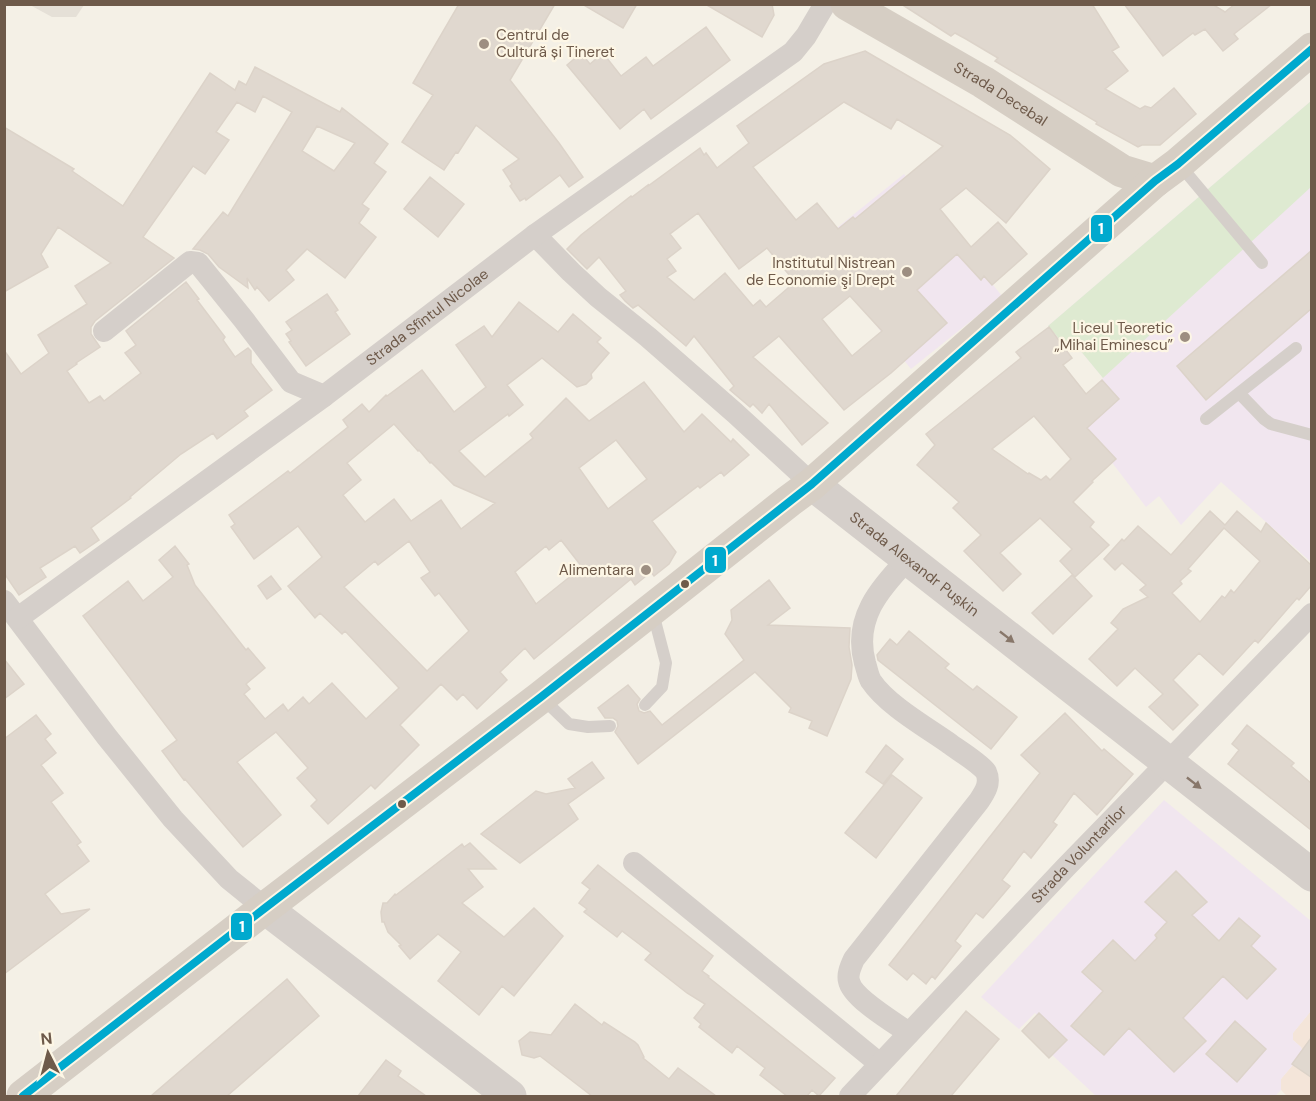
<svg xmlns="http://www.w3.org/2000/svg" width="1316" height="1101" font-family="'DM Sans',sans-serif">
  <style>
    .commercial { fill: #f4e5d9 }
    .industrial { fill: #e5e0d7 }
    .education { fill: #f1e6ef }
    .green { fill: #deead1 }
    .building { fill: #e0d8cf; stroke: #dcd3c9; stroke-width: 1.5; fill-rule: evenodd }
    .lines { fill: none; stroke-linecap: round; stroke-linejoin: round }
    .lane { stroke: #d5cfca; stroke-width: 12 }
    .street { stroke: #d5cfca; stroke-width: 22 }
    .secondary { stroke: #d5cfca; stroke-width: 33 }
    .primary { stroke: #d6cec4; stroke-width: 33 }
    .bus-1-casing { stroke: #fdf6e5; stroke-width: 12 }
    .bus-1 { stroke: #00a9ce; stroke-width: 8 }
    .oneway { fill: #88776a }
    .poi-dot { fill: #9d8e81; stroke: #fdf6e5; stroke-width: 2 }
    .bus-dot { fill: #6e5a4a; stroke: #fdf6e5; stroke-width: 2 }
    .labels { text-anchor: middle; stroke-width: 4.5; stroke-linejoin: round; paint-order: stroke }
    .poi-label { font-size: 15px; fill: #6e5a4a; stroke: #fdf6e5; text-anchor: end }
    .street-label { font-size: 15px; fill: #6e5a4a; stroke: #fdf6e5 }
    .line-badge { stroke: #fdf6e5; stroke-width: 2 }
    .badge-label { font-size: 16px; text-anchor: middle; font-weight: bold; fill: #fff }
  </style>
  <rect width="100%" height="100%" fill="#f4f0e6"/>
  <!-- commercial -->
  <path class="commercial" d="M1311 1011V1096H1287L1281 1090V1079L1303 1053 1301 1047 1293 1040V1033Z"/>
  <!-- industrial -->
  <path class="industrial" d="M30 5H84L76 17H52Z"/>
  <!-- education -->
  <path class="education" d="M1311 101V562L1221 482 1181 525 1159 496 1146 507 1081 422 1082 400 1103 378 1079 349 1069 350 1048 326Z
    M904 174 1002 296 911 369 813 247Z
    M1164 800 1311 921V1011L1293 1033V1040L1301 1047 1303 1053 1281 1079V1090L1275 1096H1096L1049 1052 1061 1040 1035 1013 1019 1029 981 997Z"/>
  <!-- green -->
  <path class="green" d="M1311 101V187L1103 378 1079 349 1069 350 1048 326Z"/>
  <!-- building -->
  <path class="building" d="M459 4H555L510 80 559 143 583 177 569 187 560 175 526 200 525 198 520 201 510 186 512 184 503 170 519 159 476 125 458 153 456 152 444 170 402 142 433 95 413 83Z
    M582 4H637L623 28Z
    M705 4H772L774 15 762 37Z
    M901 4H1092L1119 47 1112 51 1128 71 1105 89 1140 109 1145 106 1151 108 1174 88 1196 114 1160 145H1142L1138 147 1096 124 1097 122 995 61 998 58 966 39 955 33 951 36Z
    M1124 4H1212L1225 12 1235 4H1272L1234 34 1238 39 1223 51 1205 29 1195 35 1193 33 1163 56Z
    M706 27 730 60 651 119 644 109 620 129 567 65 581 53 590 64 603 53 621 76 646 57 653 66Z
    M865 51 1010 135 1050 169 1006 223 966 188 940 209 971 247 998 222 1027 254 992 285 984 276 981 280 957 254 917 290 947 323 891 373 844 410 779 336 753 357 828 423 802 445 769 404 762 413 753 404 750 407 730 390 734 386 694 336 686 346 638 305 633 308 625 301 620 295 626 291 599 257 587 269 567 249 581 235 631 196 632 197 648 185V186L700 148 704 155 706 153 717 168 749 143 737 126 824 64ZM844 102 891 129 897 119 943 146 855 219 853 217 838 229 817 203 796 220 753 167ZM698 213 739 269 767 248 795 282 766 307 760 300 753 306 725 273 694 300 667 277 676 271 667 259 681 248 670 234ZM850 296 882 331 852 356 822 319Z
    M255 67 340 112 342 108 388 144 374 163 386 172 362 204 369 209 359 223 376 237 345 278 307 249 286 270 294 280 269 301 257 287 255 290 247 278 248 288 219 267 208 254 200 250 193 249 223 212 228 216 292 112 263 96 255 112 237 102 216 132 229 140 205 174 193 166 143 237 174 258 95 321 91 327V334L100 347 76 363 77 364 67 371 89 403 100 396 104 401 141 373 125 353 136 345 126 331 186 282 199 299 197 300 225 337 223 340 235 357 248 348 251 351V363L272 390 244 411 248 416 217 439 213 433 181 454 130 497 131 498 91 528 99 540 80 553 75 546 40 568 46 577 19 595 4 573V350L21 374 49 353 38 335 87 304 75 286 111 263 58 227 41 254 48 267 4 292V127L74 169 72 171 123 206 210 73 235 90 239 81 246 85ZM317 126 355 143 334 171 302 151Z
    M430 177 464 204 438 237 404 209Z
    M1311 251V309L1206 400 1177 366Z
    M327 294 338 310 335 312 350 334 306 366 289 342 291 341 286 334 292 330 286 322Z
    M519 302 558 332 573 314 601 338 597 342 609 353 591 374 592 378 586 384 577 387 542 358 507 385 523 405 509 416 508 414 459 451 485 477 533 438 530 434 566 398 589 421 644 382 684 432 702 414 731 442 733 439 749 455 724 476 721 472 700 488 698 486 652 521 676 552 669 564 654 576 651 572 635 585 631 579 534 659 525 648 500 672 507 680 477 709 463 694 457 700 441 684 400 725 419 745 375 789 371 785 328 824 311 806 317 800 297 778 308 768 276 732 237 762 281 815 243 847 185 779 184 780 162 751 177 740 83 616 128 581 143 601 173 577 159 560 175 546 189 564 187 565 195 585 246 650 248 648 265 668 246 684 250 689 244 694 265 719 283 704 288 711 303 697 309 704 332 683 366 719 399 688 345 631 342 634 320 613 315 618 288 586 322 557 298 526 254 559 231 527 235 524 229 515 288 471 290 473 348 427 343 420 362 404 369 412 386 395 387 396 422 370 454 412 486 387 456 345 484 326 492 337ZM394 424 418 451 419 450 430 463 431 462 454 485 495 503 461 529 441 500 411 521 394 499 365 522 343 495 361 480 347 463ZM616 440 647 479 608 509 579 468ZM561 540 582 567 536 604 515 572 546 546 549 550ZM409 541 430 572 421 578 435 596 439 593 469 631 427 671 344 587 375 561 378 565Z
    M1049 327 1072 358 1063 365 1086 394 1102 380 1119 399 1087 428 1116 459 1092 481 1093 482 1073 502 1094 522 1090 527 1109 545 1075 577 1060 561 1072 549 1040 518 1000 553 1021 574 1003 591 964 551 981 535 953 508 959 502 917 465 935 445 926 434 1021 358 1016 352ZM1034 416 1071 459 1050 480 1046 476 1041 480 1029 473 1028 474 992 449Z
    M1210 511 1225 525 1237 511 1261 532 1266 523 1311 565V586L1299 600 1297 598 1258 643 1255 640 1223 675 1199 653 1173 680 1198 705 1173 730 1149 707 1163 694 1135 668 1117 686 1089 659 1118 629 1111 623 1123 609 1148 597 1140 590 1146 585 1122 563 1115 570 1104 559 1122 539 1124 541 1138 526 1171 555ZM1224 528 1260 561 1234 593 1231 590 1225 598 1222 596 1200 622 1172 593 1182 584 1180 581 1191 571 1188 569Z
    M1072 575 1092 596 1053 634 1032 613Z
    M271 576 281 589 267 599 258 586Z
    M769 580 790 608 768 625 850 628 849 647 852 665 851 679 827 736 809 728 812 721 789 712 791 708 755 672 638 764 615 732 618 726 617 721 613 718H605L598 708 628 685 640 699 637 704 639 711 644 713 650 711 662 725 744 660 725 634 732 620 731 610Z
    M909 631 949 664 945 668 973 690 977 686 1017 717 991 749 878 660 877 655 890 639 897 645Z
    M4 659 24 684 4 699Z
    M1065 713 1102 751 1104 749 1133 774 1097 815 1074 793 1053 822 1057 825 1031 858 1024 851 1002 880 1010 886 983 918 976 913 955 941 961 946 935 979 932 976 926 984 913 973 907 980 889 965 1040 773 1021 755Z
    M36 715 51 734 45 739 56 753 41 765 63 793 51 802 81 842 77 845 89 861 45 894 61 914 90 909 4 974V739Z
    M1247 725 1294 763 1291 766 1311 783V830L1228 764 1239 750 1232 744Z
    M886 745 903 759 883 784 866 772Z
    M592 762 604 778 568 804 578 819 520 863 481 834 536 791 546 794 575 788 568 779Z
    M892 775 922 798 876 858 845 833Z
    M470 843 496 869H468L483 887 462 903 504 937 534 908 563 936 514 996 502 986 479 1015 438 981 461 952 438 934 410 959 399 946 401 945 388 932 384 922H382L381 912 383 903H387L395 894 396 895 462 844 464 847Z
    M598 865 713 956 702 971 709 976 708 977 835 1078 819 1096 812 1090 807 1096H787L760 1075 765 1068 737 1046 732 1053 699 1027 701 1024 694 1018 705 1004 687 993 645 960 651 953 622 931 617 937 584 912 587 909 579 903 590 889 582 883Z
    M1176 871 1207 902 1192 915 1219 941 1239 918 1260 936 1251 946 1276 969 1247 999 1223 976 1183 1018 1206 1041 1174 1072 1129 1028 1104 1055 1071 1026 1103 991 1082 972 1113 940 1135 961 1157 938 1155 935 1167 922 1145 902Z
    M287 979 319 1016 227 1096H151Z
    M575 1004 602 1025 604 1022 635 1042 638 1045 644 1057 643 1058 669 1079 678 1068 716 1096H592L540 1056 534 1058 522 1055 519 1041 530 1032 551 1035Z
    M966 1011 999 1039 951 1096H896Z
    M1039 1013 1067 1040 1049 1058 1022 1031Z
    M1235 1021 1266 1049 1237 1082 1206 1054Z
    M1311 1038V1077L1292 1064Z
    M386 1060 401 1071 398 1076 426 1096H358Z"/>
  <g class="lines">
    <!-- lane -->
    <path class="lane" d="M1179 164 1262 263
      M1239 393 1264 419 1271 424 1312 435
      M1206 419 1296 348
      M542 698 569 724 588 727 610 726
      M645 705 662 687 666 663 653 613"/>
    <!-- street -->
    <g class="street">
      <path d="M535 235 571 272 598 297 648 337 735 413 812 484"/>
      <path d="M104 331 190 262 198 263 244 320 291 382 324 396"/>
      <path d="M908 559C879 589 853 619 865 663 867 669 868 676 871 681 887 705 926 727 950 744 958 750 981 764 986 772 991 783 985 792 979 801L854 959C851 966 847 974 849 981 852 998 895 1023 909 1033"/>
      <path d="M4 601 107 737 173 819 229 879 265 908"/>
      <path id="s1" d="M18 618 324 396 535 235 793 52 806 36 825 4"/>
      <path d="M634 863 880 1064"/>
      <path id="s2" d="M850 1096 1066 867 1312 614"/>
    </g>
    <!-- secondary -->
    <g class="secondary">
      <path id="s3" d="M812 484 1312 875"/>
      <path d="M265 908 510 1096"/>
    </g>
    <!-- primary -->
    <g class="primary">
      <path id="s4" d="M847 4 983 82 1122 171 1155 181"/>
      <path d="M23 1096 265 908 541 697 789 501 812 484 1155 181 1178 164 1312 49"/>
    </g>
    <defs>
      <path id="bus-1" d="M23 1096 265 908 541 697 812 484 1155 181 1178 164 1312 49"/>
    </defs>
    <!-- bus-1 casing -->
    <use href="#bus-1" class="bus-1-casing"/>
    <!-- bus-1 -->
    <use href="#bus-1" class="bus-1"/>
  </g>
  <!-- one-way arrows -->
  <defs><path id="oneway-solid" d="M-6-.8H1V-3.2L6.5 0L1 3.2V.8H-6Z" transform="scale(1.5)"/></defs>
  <g class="oneway">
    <use href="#oneway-solid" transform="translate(1007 637) rotate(38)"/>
    <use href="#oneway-solid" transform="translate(1194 783) rotate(38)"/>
  </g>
  <!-- markers -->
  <g class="poi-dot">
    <circle cx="484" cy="44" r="6"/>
    <circle cx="907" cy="272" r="6"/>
    <circle cx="1185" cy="337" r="6"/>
    <circle cx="646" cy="570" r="6"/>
  </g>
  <g class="bus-dot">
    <circle cx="685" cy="584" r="5"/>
    <circle cx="402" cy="804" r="5"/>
  </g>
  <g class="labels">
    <!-- poi labels -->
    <g class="poi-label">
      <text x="496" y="40" text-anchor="start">Centrul de<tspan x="496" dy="17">Cultură și Tineret</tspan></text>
      <text x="895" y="268">Institutul Nistrean<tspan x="895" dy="17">de Economie şi Drept</tspan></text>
      <text x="1173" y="333">Liceul Teoretic<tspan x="1173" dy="17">„Mihai Eminescu”</tspan></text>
      <text x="634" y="575">Alimentara</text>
    </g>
    <!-- street labels -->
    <g class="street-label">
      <text dy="5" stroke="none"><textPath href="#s4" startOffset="178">Strada Decebal</textPath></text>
      <text dy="5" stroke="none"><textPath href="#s1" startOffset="508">Strada Sfîntul Nicolae</textPath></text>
      <text dy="5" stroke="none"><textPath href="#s3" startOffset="130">Strada Alexandr Pușkin</textPath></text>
      <text dy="5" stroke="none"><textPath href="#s2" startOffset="333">Strada Voluntarilor</textPath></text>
    </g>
  </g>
  <g class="line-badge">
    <rect x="1090" y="214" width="23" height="29" rx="6" fill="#00a9ce"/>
    <rect x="704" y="546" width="23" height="28" rx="6" fill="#00a9ce"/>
    <rect x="230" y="912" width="23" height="29" rx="6" fill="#00a9ce"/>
  </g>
  <g class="badge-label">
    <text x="1101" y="234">1</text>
    <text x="715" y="566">1</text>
    <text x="242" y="932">1</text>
  </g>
  <!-- border -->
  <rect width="1316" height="1101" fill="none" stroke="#6e5a4a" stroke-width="12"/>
  <!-- north arrow -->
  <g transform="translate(48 1053) rotate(354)" stroke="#fdf6e5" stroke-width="4.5" paint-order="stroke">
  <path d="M0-4.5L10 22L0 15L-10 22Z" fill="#6e5a4a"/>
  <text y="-9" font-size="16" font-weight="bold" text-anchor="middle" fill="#6e5a4a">N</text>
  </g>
</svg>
